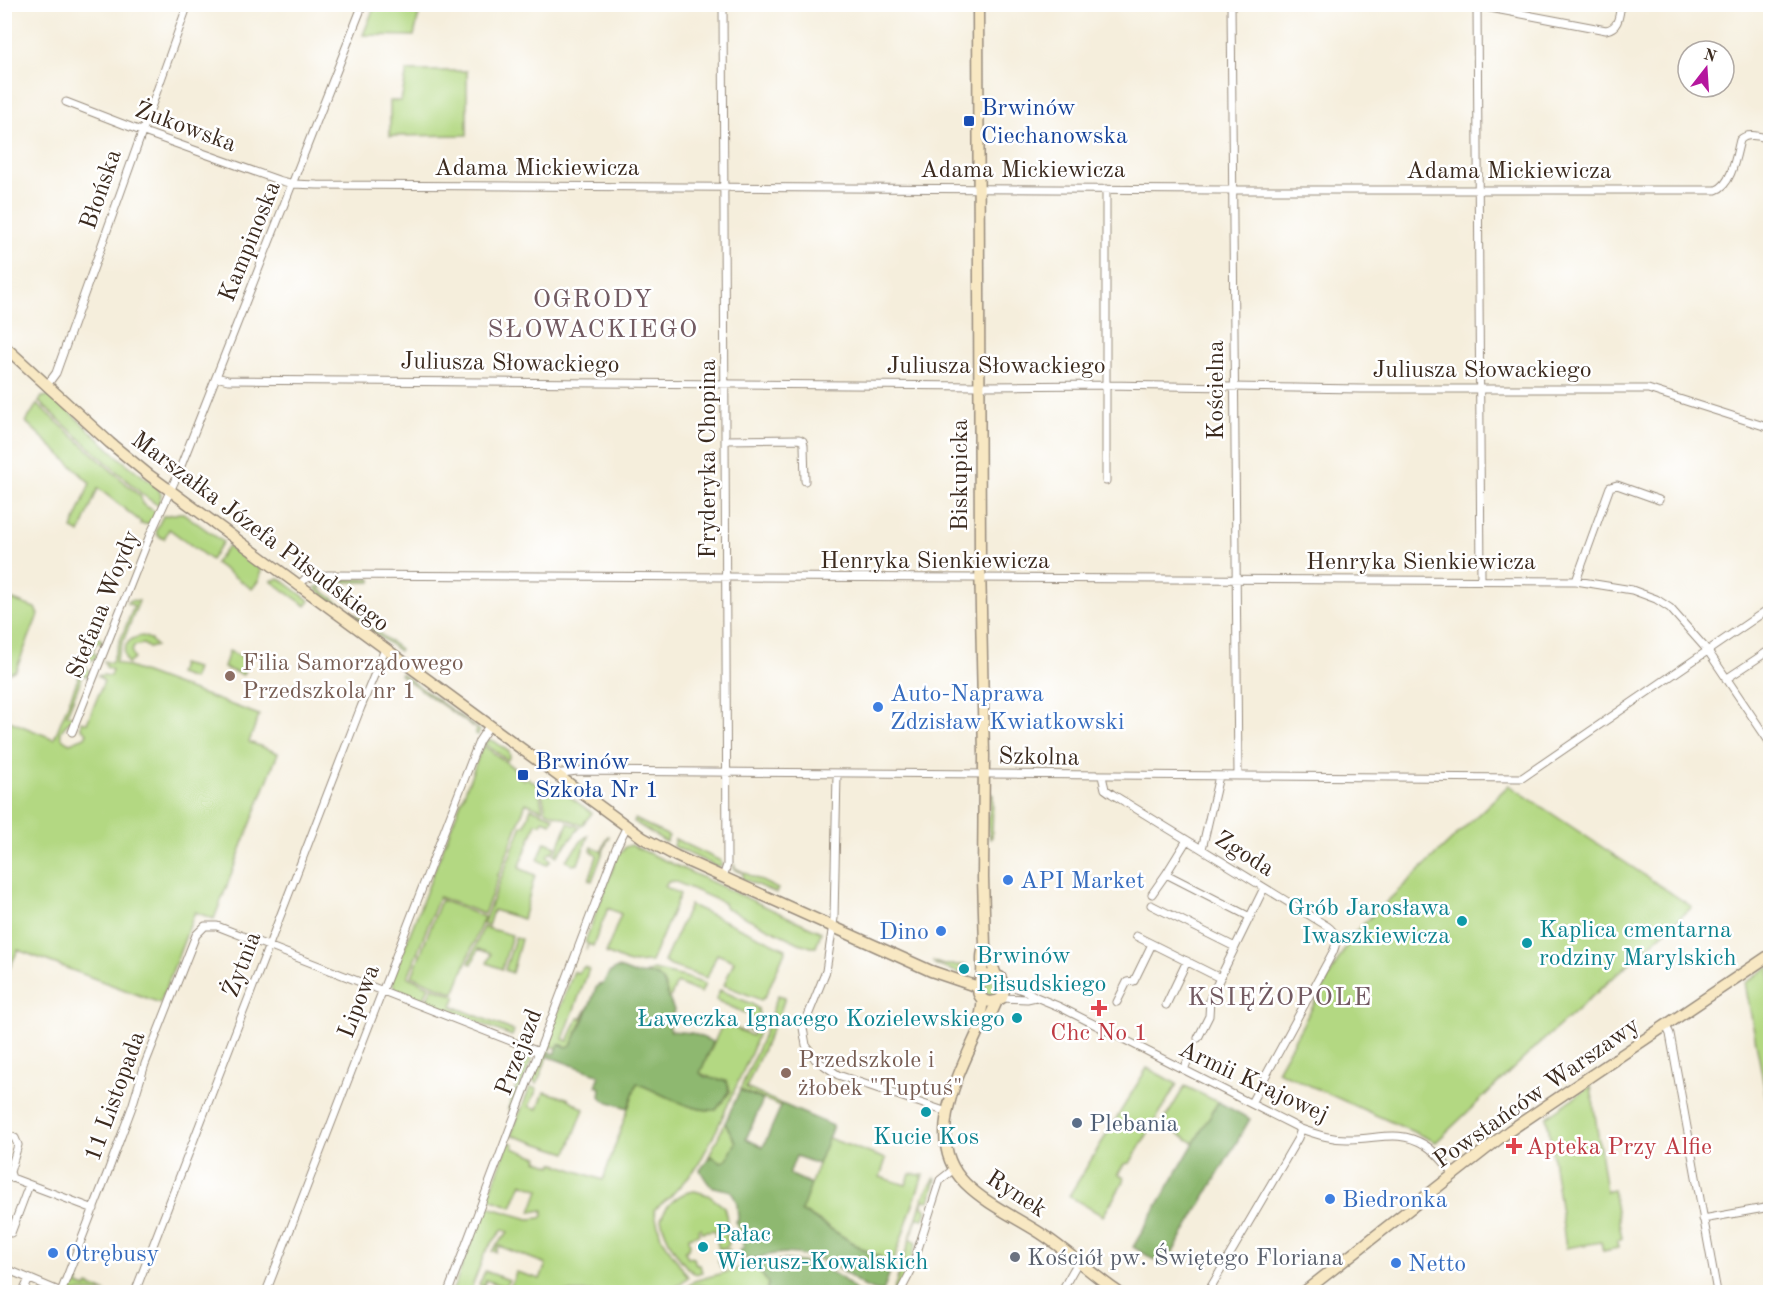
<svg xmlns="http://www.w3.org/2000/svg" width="1775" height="1297" font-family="'Old Standard TT',serif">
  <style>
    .green { fill: #b3d882; stroke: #778150; stroke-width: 1.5 }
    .forest { fill: #8eb870; stroke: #647147; stroke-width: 1.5 }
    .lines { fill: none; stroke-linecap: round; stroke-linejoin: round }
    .street-casing { stroke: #988c7d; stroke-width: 9 }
    .secondary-casing { stroke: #988c7d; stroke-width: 13 }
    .street { stroke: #fff; stroke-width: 7 }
    .secondary { stroke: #f8e8c3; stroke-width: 10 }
    .transit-dot { fill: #1a4fb4; stroke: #fff; stroke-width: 2 }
    .education-dot { fill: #8d6e63; stroke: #fff; stroke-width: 2 }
    .shop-dot { fill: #3f7fe0; stroke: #fff; stroke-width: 2 }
    .culture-dot { fill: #0f9aa8; stroke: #fff; stroke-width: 2 }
    .health-dot { fill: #e0444e; stroke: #fff; stroke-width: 2 }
    .service-dot { fill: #5c6f8a; stroke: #fff; stroke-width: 2 }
    .worship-dot { fill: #6b7280; stroke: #fff; stroke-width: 2 }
    .labels { text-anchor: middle; stroke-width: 5; stroke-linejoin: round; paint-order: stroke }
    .transit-label { font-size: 24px; fill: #164399; stroke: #fff; text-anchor: start }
    .street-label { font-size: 24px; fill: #3b2a1e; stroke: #fff }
    .education-label { font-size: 24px; fill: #785e54; stroke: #fff; text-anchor: start }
    .shop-label { font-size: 24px; fill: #366cbe; stroke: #fff; text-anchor: start }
    .culture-label { font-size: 24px; fill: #0d838f; stroke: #fff; text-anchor: start }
    .health-label { font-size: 24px; fill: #be3a42; stroke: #fff }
    .service-label { font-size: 24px; fill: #4e5e75; stroke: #fff; text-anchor: start }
    .worship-label { font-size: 24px; fill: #5b616d; stroke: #fff; text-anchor: start }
    .neighbourhood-label { font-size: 26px; letter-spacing: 1.5px; fill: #735b62; stroke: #fff }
  </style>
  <rect width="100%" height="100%" fill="#fff"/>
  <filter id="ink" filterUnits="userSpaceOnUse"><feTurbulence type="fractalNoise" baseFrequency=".0167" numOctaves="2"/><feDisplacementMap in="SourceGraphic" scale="12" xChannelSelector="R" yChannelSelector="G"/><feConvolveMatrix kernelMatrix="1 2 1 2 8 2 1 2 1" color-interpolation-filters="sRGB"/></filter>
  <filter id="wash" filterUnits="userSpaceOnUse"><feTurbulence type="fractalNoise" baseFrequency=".008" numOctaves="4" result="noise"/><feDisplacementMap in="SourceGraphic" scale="24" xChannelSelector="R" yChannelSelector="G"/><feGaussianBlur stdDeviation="1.35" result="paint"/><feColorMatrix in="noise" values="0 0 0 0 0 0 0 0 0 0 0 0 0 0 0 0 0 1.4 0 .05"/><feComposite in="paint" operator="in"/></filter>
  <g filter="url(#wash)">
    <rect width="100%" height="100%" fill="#f5eedc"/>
    <!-- green -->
    <path class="green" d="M375 5H421L414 36 363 35Z
      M407 71H467V135L390 136V101H401Z
      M48 396 53 397 123 461 156 486 161 494 159 506 143 495 39 402 42 397Z
      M37 404 141 497 142 504 156 512 151 524H140L141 522 98 488 80 533 72 529 90 483 26 422Z
      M180 513H183L223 542 211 560 169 529 164 539 157 535 156 530 163 516Z
      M228 546 261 570 259 580 252 589 215 563Z
      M279 578 310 601 306 606 271 581Z
      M331 579H371V582H325L320 589 361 619 359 622 316 590 315 587 321 586 325 581H330Z
      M5 597 35 608 38 615 16 670 10 673 5 670V630L8 624 5 616Z
      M130 600 139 601 115 662 259 715 249 742 278 753 214 919 195 912 160 1003 18 950 5 978V719L54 739 83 666 90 671V677L83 675 67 714 74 717C67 725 50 735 70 743L85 737 87 733 81 728V721L87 723 104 681 98 676 103 675 110 676 112 670 106 667 104 661 111 663 134 606 127 603Z
      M363 621 400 649 399 651 361 623Z
      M95 636 101 639 103 644 96 642 92 653 98 655C95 660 91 661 86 659Z
      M143 636 150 639 156 646 149 648 143 644 134 646 132 652 134 659 128 664C119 650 127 637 143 636Z
      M229 651 248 660 243 675 224 668Z
      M181 664 196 668 193 679 178 674Z
      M401 673 479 730 478 735 475 734 476 729 400 675Z
      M489 740 494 741 509 752 510 757 507 760 484 743Z
      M483 745 520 773 518 776 524 780 526 777 538 785 543 810 526 803 500 873 497 875 499 876 484 914 439 897 408 977 429 986 423 1001 395 990 392 980Z
      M551 783 592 813 582 825 546 811 540 785Z
      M1509 785 1692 907 1538 1045 1436 1142 1277 1071 1353 934Z
      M991 794 993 795 992 837 990 839 988 822Z
      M531 808 554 817 551 823 543 820 541 824 536 823 519 868 535 875 523 919 493 910 488 926 483 924 522 825H525Z
      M635 819 669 836 666 842 634 822Z
      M568 823 580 827 557 856 555 855Z
      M588 836 578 864 572 865 566 860 584 838Z
      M608 836H609L592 881 589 880 597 856 591 850 592 847 602 851Z
      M675 839 721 861 722 865 717 867 673 846Z
      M545 842 556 846 553 853 551 851 547 856 551 860 547 865 538 860Z
      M631 845 821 932 816 947H811L799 943 726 908 724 903 674 881 668 882 665 887 680 894 651 962 629 963 606 953 621 914 608 908 593 946 588 944 586 950 588 944 585 942 619 852H622L625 847Z
      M734 864 735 868 778 889 776 893 743 879V873L734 869Z
      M441 900 484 917 454 993 412 976Z
      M690 905 786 949 765 997 761 1000 724 985 734 961 717 954 707 978 671 966 664 962Z
      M483 927 512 935 502 969 487 963 491 954 478 949 472 964 469 963Z
      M515 938 521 939 512 973 505 970Z
      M932 961 943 965H965L960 969 962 974 935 964Z
      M1770 966V1118L1745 983Z
      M584 967 589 969 563 1039 568 1041 578 1018H582L589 1006 571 1046 567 1047 559 1044 557 1048 551 1046 537 1084 532 1080 574 971 577 973Z
      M653 970 685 977 705 984 701 993 677 983 669 1000C662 983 666 978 646 973Z
      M984 988a7 7 0 1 1 14 0a7 7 0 1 1-14 0Z
      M432 987 456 996 452 1006 514 1031 512 1036 426 1002Z
      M720 990 752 1004 758 1009 760 1025 752 1051 717 1129 697 1167 669 1198 654 1210 661 1237 688 1277C672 1292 668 1292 646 1292L645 1290 640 1288 636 1292H519L510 1288 516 1272 540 1279 546 1264 499 1246 496 1252 492 1251 508 1232 503 1229 485 1252 470 1292H452L485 1206 529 1219 540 1218 543 1216V1210L531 1212 539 1190 522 1183 512 1207 488 1198 509 1142 514 1144 513 1148 538 1157 537 1160 552 1166 553 1163 603 1180 637 1083C661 1093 690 1112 716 1110L730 1092 729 1086 700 1073 722 1025 733 1027 752 1036 754 1033 746 1029 751 1016 716 1000Z
      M778 995 785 997 777 1022H775L746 1088 782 1104 781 1106 740 1090 762 1039Z
      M529 1052 531 1061 512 1111 508 1109Z
      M1147 1068 1177 1084 1130 1163 1124 1164 1118 1174 1124 1178V1181L1103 1216 1069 1196Z
      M1185 1086 1218 1102 1194 1143 1162 1124Z
      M1591 1086 1606 1191 1613 1189 1622 1238 1617 1241 1618 1248 1603 1251 1601 1242 1566 1248 1547 1117Z
      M530 1087 537 1089 529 1106 538 1109 544 1092 567 1098 584 1109 567 1153 511 1135Z
      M725 1123 736 1142 727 1160 721 1162 711 1156 708 1158Z
      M828 1138 886 1159 880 1177 906 1185 910 1174 923 1175 893 1263 861 1248 806 1213 800 1212Z
      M935 1178 936 1179 930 1201 924 1200 922 1206 927 1210 924 1219 917 1218 910 1239 916 1243C911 1258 907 1284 893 1292L924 1195Z
      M695 1191 708 1195 724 1207 727 1219 724 1227 729 1244 728 1246 719 1249 714 1230 702 1232 701 1228 698 1229 699 1234 689 1237 690 1245 685 1252 688 1257 694 1258 696 1265H700L702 1272 696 1274C681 1267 664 1234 661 1219 666 1204 680 1192 695 1191Z
      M727 1249 730 1250 732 1261 728 1265 721 1267 718 1260 722 1258 720 1251Z
      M759 1263 758 1268 768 1283 767 1292H709L705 1286 697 1285 681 1292 694 1281Z
      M485 1271 509 1280 505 1287 486 1280 483 1287 479 1285Z
      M77 1279 79 1281 78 1285 86 1288 88 1285 106 1292H73L70 1286 73 1287Z"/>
    <!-- forest -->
    <path class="forest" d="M617 968C624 969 630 973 636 974 645 975 659 972 663 982 667 991 669 1001 674 1010L669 1027 671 1031 692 1033 713 1042 700 1073 705 1077 726 1081C734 1093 722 1100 716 1110 690 1112 661 1093 637 1083L628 1108 603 1100 600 1096 601 1088 596 1086 600 1075 547 1056 549 1052 555 1054 559 1044 567 1047 571 1045 585 1018 596 988 598 985 603 984 609 973Z
      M740 1090 763 1100 746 1139 763 1147 782 1104 833 1126 818 1164 796 1156 789 1174 811 1184 801 1212 805 1213 861 1248 893 1263 883 1292C863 1290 856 1279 839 1269 821 1258 797 1251 775 1254 766 1255 757 1259 747 1259L739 1255V1251L744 1248 736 1221 738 1220 737 1203 731 1191C711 1185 712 1192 700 1170L711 1156 721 1162 727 1160 736 1142 725 1123Z
      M1218 1102 1250 1119 1165 1266 1133 1247Z
      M783 1260C811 1261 838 1271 857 1292H767L768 1283 759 1271V1263Z"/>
  </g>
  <g filter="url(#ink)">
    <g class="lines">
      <defs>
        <path id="street" d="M1231 4 1238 776
          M1469 4 1606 30C1619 28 1619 16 1621 4
          M1477 6 1481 580
          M66 102 141 131 278 180 293 184 317 185 1219 190H1716C1732 185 1736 155 1740 140 1748 132 1761 137 1770 139
          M216 377 228 380 980 386 1105 385 1361 389H1648L1770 428
          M47 385 56 373 188 4
          M726 440 799 439 803 441 804 445 805 481
          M1106 481V189
          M1576 581 1610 487 1617 485 1659 500
          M298 586 306 578 328 575 1576 581 1632 590 1656 599 1670 608 1708 651 1770 743
          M1726 679 1770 650
          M72 732 150 535 177 476 363 4
          M555 774 577 771 1522 778 1770 608
          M837 774 834 918 826 971 803 1028 806 1045 815 1059 838 1075 947 1112
          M1102 776 1105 789 1112 794 1327 926C1336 932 1338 942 1333 952L1251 1103
          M1187 840 1166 874 1250 917
          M1202 849 1219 776
          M723 877 727 865 723 4
          M1152 894 1166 874
          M1151 905 1235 947
          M1136 936 1220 978
          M1005 984 1028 992 1036 997 1060 1007 1301 1129C1318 1135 1334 1140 1351 1139 1378 1139 1400 1129 1425 1145 1437 1152 1445 1164 1455 1175
          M1002 998 1027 999 1036 997
          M1117 1002 1127 982 1134 981 1152 944
          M1166 1005 1187 961
          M1666 1026 1670 1034 1717 1292
          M1198 1038 1209 1016 1210 999 1220 978 1264 888
          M1184 1070 1190 1054
          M4 1134 15 1138 18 1145 10 1172 12 1178 94 1209
          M1703 1219 1770 1207
          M11 1233 29 1185
          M4 1268 61 1292
          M23 1292 29 1279
          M61 1292 107 1174 132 1107 145 1064 196 935 205 926H217L539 1052
          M135 1292 361 707 385 649
          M266 1292 479 741 489 726
          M448 1292 616 848 627 826
          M900 1292 911 1271 940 1180 954 1169
          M1061 1292 1078 1262
          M1208 1292 1298 1138 1301 1129"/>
        <path id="secondary" d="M978 4 980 561 984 756 983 878 985 946C980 955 983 963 982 974 982 979 978 982 978 988 977 1002 992 1005 1002 998L1005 987 1000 977 989 975 981 979
          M4 346 110 443 149 475 643 838 676 856 931 971 978 987
          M985 946 996 975
          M997 1001 986 1025 979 1029C959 1074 922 1140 965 1183 985 1203 1013 1216 1037 1231 1066 1249 1090 1273 1118 1292
          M979 1029C978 1018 984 1009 982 998
          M1304 1292 1509 1131 1770 955"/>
      </defs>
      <!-- street casing -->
      <use href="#street" class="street-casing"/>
      <!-- secondary casing -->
      <use href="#secondary" class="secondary-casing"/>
      <!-- street -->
      <use href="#street" class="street"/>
      <!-- secondary -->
      <use href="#secondary" class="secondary"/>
    </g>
  </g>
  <!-- markers -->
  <g class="transit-dot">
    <rect x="963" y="115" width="12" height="12" rx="3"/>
    <rect x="517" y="769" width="12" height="12" rx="3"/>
  </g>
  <g class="education-dot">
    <circle cx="230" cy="676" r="6"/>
    <circle cx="786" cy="1073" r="6"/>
  </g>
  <g class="shop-dot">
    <circle cx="878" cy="707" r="6"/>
    <circle cx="1008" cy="880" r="6"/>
    <circle cx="941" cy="931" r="6"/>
    <circle cx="1330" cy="1199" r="6"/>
    <circle cx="53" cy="1253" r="6"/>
    <circle cx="1396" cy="1263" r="6"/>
  </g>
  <g class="culture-dot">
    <circle cx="1462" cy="921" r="6"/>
    <circle cx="1527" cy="943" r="6"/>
    <circle cx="964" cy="969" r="6"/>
    <circle cx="1017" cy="1018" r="6"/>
    <circle cx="926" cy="1112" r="6"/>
    <circle cx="703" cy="1247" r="6"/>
  </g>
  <g class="health-dot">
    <path d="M1096 999h6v6h6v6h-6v6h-6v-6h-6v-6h6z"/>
    <path d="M1511 1137h6v6h6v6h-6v6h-6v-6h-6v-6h6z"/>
  </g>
  <circle class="service-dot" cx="1077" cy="1123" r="6"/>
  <circle class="worship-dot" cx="1015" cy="1257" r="6"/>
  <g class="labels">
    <!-- transit labels -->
    <g class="transit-label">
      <text x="981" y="115">Brwinów<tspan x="981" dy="28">Ciechanowska</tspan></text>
      <text x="535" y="769">Brwinów<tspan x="535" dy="28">Szkoła Nr 1</tspan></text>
    </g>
    <!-- street labels -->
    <g class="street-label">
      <text transform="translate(186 126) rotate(20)" y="8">Żukowska</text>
      <text x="537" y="175">Adama Mickiewicza</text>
      <text x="1023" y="177">Adama Mickiewicza</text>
      <text x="1509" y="178">Adama Mickiewicza</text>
      <text transform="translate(100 189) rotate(-71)" y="8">Błońska</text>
      <text transform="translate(249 241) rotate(-68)" y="8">Kampinoska</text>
      <text transform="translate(510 362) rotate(1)" y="8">Juliusza Słowackiego</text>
      <text x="996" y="373">Juliusza Słowackiego</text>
      <text x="1482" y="377">Juliusza Słowackiego</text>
      <text transform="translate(1215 390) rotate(-90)" y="8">Kościelna</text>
      <text transform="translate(707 459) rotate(-90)" y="8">Fryderyka Chopina</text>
      <text transform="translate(959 475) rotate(-90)" y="8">Biskupicka</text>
      <text transform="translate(261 531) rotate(37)" y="8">Marszałka Józefa Piłsudskiego</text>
      <text x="935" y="568">Henryka Sienkiewicza</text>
      <text x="1421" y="569">Henryka Sienkiewicza</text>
      <text transform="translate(102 604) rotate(-68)" y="8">Stefana Woydy</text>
      <text transform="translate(1039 756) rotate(1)" y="8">Szkolna</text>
      <text transform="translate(1245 853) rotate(32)" y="8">Zgoda</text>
      <text transform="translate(241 964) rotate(-69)" y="8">Żytnia</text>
      <text transform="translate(358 1001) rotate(-69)" y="8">Lipowa</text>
      <text transform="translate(518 1052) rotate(-69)" y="8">Przejazd</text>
      <text transform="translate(1254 1081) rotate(25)" y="8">Armii Krajowej</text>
      <text transform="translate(1536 1092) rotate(-35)" y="8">Powstańców Warszawy</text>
      <text transform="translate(114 1096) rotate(-70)" y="8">11 Listopada</text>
      <text transform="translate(1017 1193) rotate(33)" y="8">Rynek</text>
    </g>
    <!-- education labels -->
    <g class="education-label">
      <text x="242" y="670">Filia Samorządowego<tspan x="242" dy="28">Przedszkola nr 1</tspan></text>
      <text x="798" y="1067">Przedszkole i<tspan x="798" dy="28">żłobek "Tuptuś"</tspan></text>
    </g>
    <!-- shop labels -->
    <g class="shop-label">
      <text x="890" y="701">Auto-Naprawa<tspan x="890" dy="28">Zdzisław Kwiatkowski</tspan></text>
      <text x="1020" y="888">API Market</text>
      <text x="929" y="939" text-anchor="end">Dino</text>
      <text x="1342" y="1207">Biedronka</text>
      <text x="65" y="1261">Otrębusy</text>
      <text x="1408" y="1271">Netto</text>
    </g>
    <!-- culture labels -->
    <g class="culture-label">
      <text x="1450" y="915" text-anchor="end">Grób Jarosława<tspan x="1450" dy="28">Iwaszkiewicza</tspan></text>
      <text x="1539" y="937">Kaplica cmentarna<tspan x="1539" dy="28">rodziny Marylskich</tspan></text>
      <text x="976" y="963">Brwinów<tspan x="976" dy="28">Piłsudskiego</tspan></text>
      <text x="1005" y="1026" text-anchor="end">Ławeczka Ignacego Kozielewskiego</text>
      <text x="926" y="1144" text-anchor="middle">Kucie Kos</text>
      <text x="715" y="1241">Pałac<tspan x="715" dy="28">Wierusz-Kowalskich</tspan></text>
    </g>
    <!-- health labels -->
    <g class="health-label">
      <text x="1099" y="1040">Chc No 1</text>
      <text x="1526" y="1154" text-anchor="start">Apteka Przy Alfie</text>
    </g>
    <!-- service labels -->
    <g class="service-label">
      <text x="1089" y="1131">Plebania</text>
    </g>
    <!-- worship labels -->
    <g class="worship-label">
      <text x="1027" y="1265">Kościół pw. Świętego Floriana</text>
    </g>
    <!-- neighbourhood labels -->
    <g class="neighbourhood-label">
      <text x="593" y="307">OGRODY<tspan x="593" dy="30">SŁOWACKIEGO</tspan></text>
      <text x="1280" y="1005">KSIĘŻOPOLE</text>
    </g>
  </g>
  <!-- margin -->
  <rect width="1775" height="1297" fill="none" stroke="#fff" stroke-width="24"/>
  <!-- north arrow -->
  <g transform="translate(1706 69) rotate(17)"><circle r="28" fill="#ffffff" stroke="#b1aaa5" stroke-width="1.5"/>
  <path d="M0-4.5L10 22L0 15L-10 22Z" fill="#b5179e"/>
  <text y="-9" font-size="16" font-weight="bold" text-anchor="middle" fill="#3b2a1e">N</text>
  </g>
</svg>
